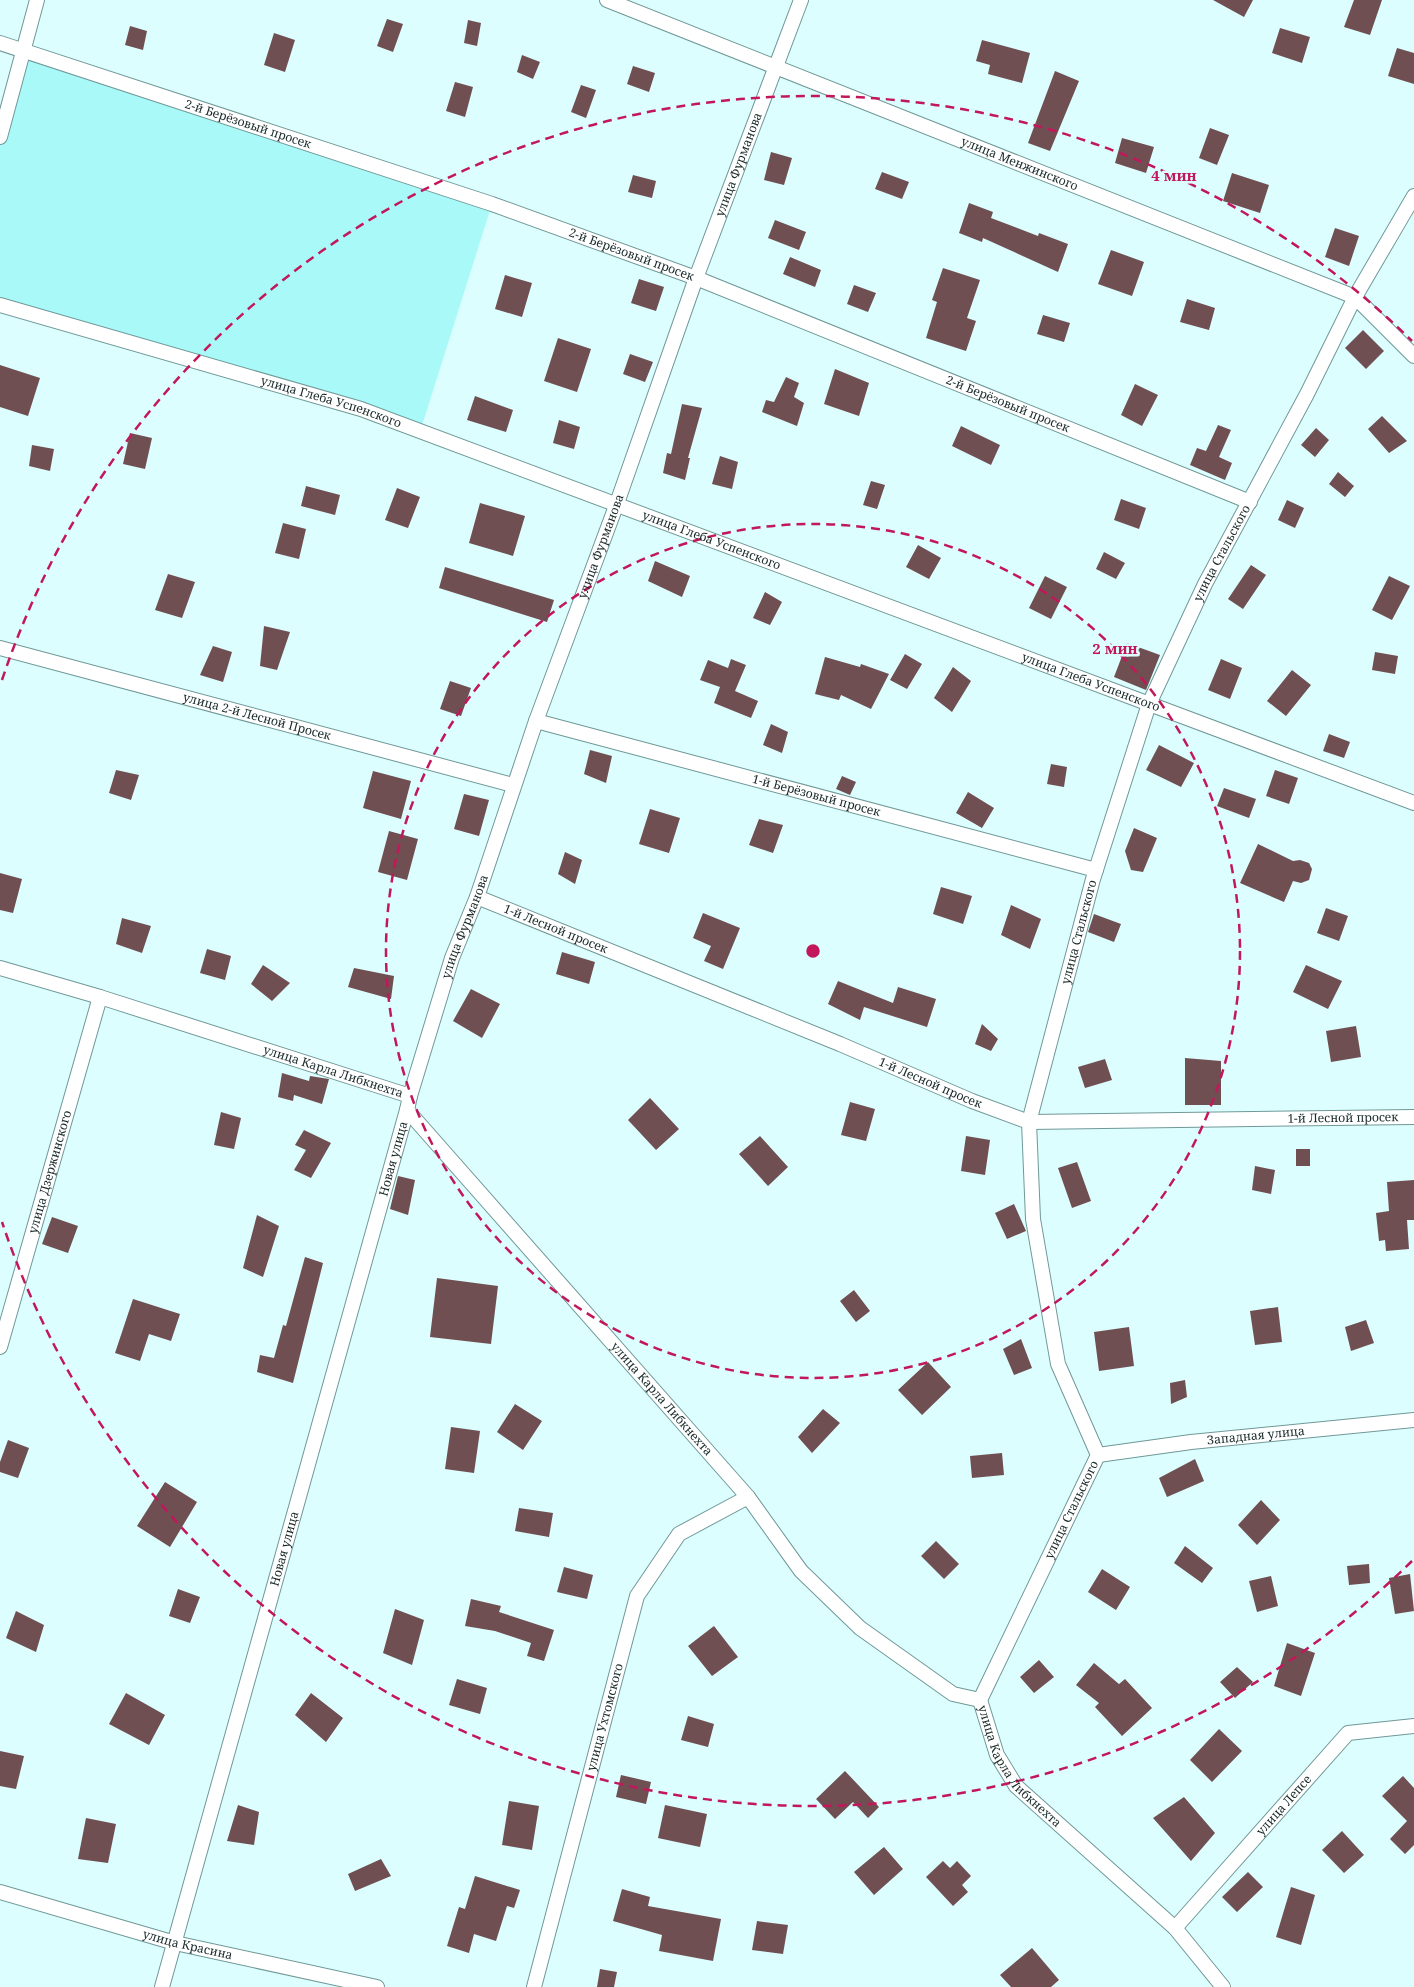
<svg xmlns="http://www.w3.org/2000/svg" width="1414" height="1987" font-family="'Noto Serif',serif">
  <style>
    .green { fill: #a9f9f9 }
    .building { fill: #704f52 }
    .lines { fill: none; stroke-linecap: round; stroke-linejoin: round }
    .minor-casing { stroke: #709898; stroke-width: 16 }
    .minor { stroke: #fff; stroke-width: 14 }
    .ring { fill: none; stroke: #c2185b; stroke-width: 2.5; stroke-dasharray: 9 6 }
    .labels { text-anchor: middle; stroke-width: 5; stroke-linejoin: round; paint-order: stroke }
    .street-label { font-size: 12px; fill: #192929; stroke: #dcfefe }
    .centre { fill: #c2185b; stroke: #dcfefe; stroke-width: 2.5 }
    .ring-label { font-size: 15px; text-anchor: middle; font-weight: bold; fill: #c2185b; stroke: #dcfefe; stroke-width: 5; stroke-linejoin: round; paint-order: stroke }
  </style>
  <rect width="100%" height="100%" fill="#dcfefe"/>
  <!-- green -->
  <path class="green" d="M22 51 492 204 420 432 0 305V137Z"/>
  <!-- building -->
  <path class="building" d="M1213 0H1253L1244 17Z
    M1354 0H1382L1370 35 1344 27Z
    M387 19 403 24 393 52 377 46Z
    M468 20 481 23 477 46 464 43Z
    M130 26 147 31 143 50 125 45Z
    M1280 28 1310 37 1302 63 1272 53Z
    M274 33 295 40 285 72 264 65Z
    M982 40 1030 53 1022 83 988 74 990 65 976 61Z
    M1397 48 1414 53V84L1388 76Z
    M522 55 540 62 533 79 517 72Z
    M633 66 655 73 649 92 627 84Z
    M1055 71 1079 81 1050 151 1028 143Z
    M455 82 473 87 465 117 446 111Z
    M581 85 596 90 586 118 571 112Z
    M1210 128 1229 135 1217 165 1199 158Z
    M1122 138 1154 147 1146 173 1115 163Z
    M771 152 792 158 784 185 764 180Z
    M882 172 909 182 902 199 875 189Z
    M1232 173 1269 185 1260 213 1223 201Z
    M633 175 656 181 652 198 628 192Z
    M969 203 993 212 991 218 1038 236 1039 233 1068 244 1058 272 983 238 982 242 959 233Z
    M775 220 806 232 799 250 768 238Z
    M1335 228 1359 236 1349 266 1325 257Z
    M1111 250 1144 262 1132 296 1098 284Z
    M790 257 821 270 815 287 783 274Z
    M943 268 980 280 967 318 976 321 966 351 926 338 937 302 932 300Z
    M505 275 532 283 522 317 495 309Z
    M639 279 664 287 656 311 631 303Z
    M854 285 876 293 868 312 847 304Z
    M1187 299 1215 308 1209 330 1180 322Z
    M1043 315 1070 323 1064 342 1037 334Z
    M1363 330 1384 351 1366 369 1345 348Z
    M558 338 591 349 577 392 544 381Z
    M630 354 653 362 645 382 623 374Z
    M0 365 40 378 28 416 0 407Z
    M835 369 869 383 859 416 824 404Z
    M786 377 799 383 794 397 804 403 797 426 762 412 766 400 774 402Z
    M1135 384 1158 395 1142 426 1121 415Z
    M475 396 513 410 506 432 467 420Z
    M682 404 702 408 688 458H690L685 480 663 473 667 453 671 454Z
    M1382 416 1407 441 1389 453 1368 429Z
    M559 420 580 427 574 449 553 443Z
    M1218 425 1231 430 1219 457 1232 463 1225 480 1190 465 1197 448 1206 451Z
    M961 426 1000 445 991 465 952 446Z
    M1316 428 1329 440 1315 457 1301 445Z
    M130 433 152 438 145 469 123 464Z
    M32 445 54 449 50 471 29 466Z
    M720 456 738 462 732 489 712 484Z
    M1338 472 1354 486 1345 497 1329 484Z
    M871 481 885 485 877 509 863 505Z
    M306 486 340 495 335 515 301 506Z
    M397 488 420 497 408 528 385 520Z
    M1121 499 1146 508 1139 529 1114 520Z
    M1287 500 1304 508 1295 528 1278 520Z
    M480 503 525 516 513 556 469 543Z
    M283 523 306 529 299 559 275 553Z
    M918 545 941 558 929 579 906 567Z
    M1104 552 1125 563 1116 579 1096 569Z
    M655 561 690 576 682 597 648 581Z
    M1251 565 1266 575 1243 609 1228 599Z
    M445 567 554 600 547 622 439 588Z
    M168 574 195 582 182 618 155 610Z
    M1045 576 1067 587 1051 619 1029 608Z
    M1389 576 1410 586 1392 620 1372 610Z
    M765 592 782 602 770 625 753 618Z
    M264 626 290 632 277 670 260 666Z
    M1127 643 1160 655 1146 690 1114 677Z
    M213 646 232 652 223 682 200 675Z
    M1375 652 1398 656 1395 674 1372 670Z
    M905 654 922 664 907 689 890 680Z
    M825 657 860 667 861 664 889 674 871 709 841 695 839 700 815 694Z
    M731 659 746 665 735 691 758 701 751 718 714 703 720 687 700 680 708 660 728 668Z
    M1221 659 1242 668 1230 699 1208 690Z
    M953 667 971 681 952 712 934 698Z
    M1292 670 1311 685 1286 716 1267 701Z
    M450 681 471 688 461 716 440 709Z
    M771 724 788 732 782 753 763 745Z
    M1329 734 1350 742 1344 758 1323 751Z
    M1159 745 1194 763 1181 787 1146 770Z
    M590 750 612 756 606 783 584 774Z
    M1051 764 1067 767 1064 787 1047 784Z
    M116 770 139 775 131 800 109 793Z
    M1275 770 1298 778 1289 804 1266 796Z
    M373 771 411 781 401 819 363 808Z
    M842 776 856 782 850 795 836 789Z
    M1224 788 1256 799 1249 818 1217 806Z
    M968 792 994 808 982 828 956 813Z
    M464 794 489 800 479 836 454 829Z
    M650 809 680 818 669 853 639 844Z
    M759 819 783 825 773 853 749 845Z
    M1134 828 1157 838 1143 872 1131 870 1125 851Z
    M389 831 418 839 407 880 378 872Z
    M1258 844 1293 861 1300 860 1309 863 1312 869 1309 880 1301 883 1293 881 1284 902 1240 883Z
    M565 852 582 860 575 884 558 874Z
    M0 873 22 879 13 913 0 910Z
    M941 887 972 896 963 924 933 914Z
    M1011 905 1041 919 1030 949 1001 935Z
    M1326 908 1348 916 1339 941 1317 933Z
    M703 913 740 928 723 969 704 961 711 946 693 938Z
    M1094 914 1121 924 1114 942 1088 932Z
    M122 918 151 926 142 953 116 944Z
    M207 949 231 956 225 980 200 973Z
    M562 952 595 962 589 984 556 974Z
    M263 965 290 983 272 1001 251 984Z
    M1306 965 1342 981 1328 1009 1293 992Z
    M354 968 394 976 391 999 348 987Z
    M838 981 893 1003 898 987 936 999 927 1027 864 1007 860 1020 828 1004Z
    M471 989 500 1004 482 1038 453 1021Z
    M982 1024 998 1039 991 1051 975 1044Z
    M1356 1026 1361 1057 1331 1062 1326 1031Z
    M1185 1058 1221 1061V1105H1185Z
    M1105 1059 1112 1080 1085 1088 1078 1067Z
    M282 1073 309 1081 310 1076 329 1079 322 1104 294 1095 293 1101 278 1097Z
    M650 1098 679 1129 656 1150 628 1120Z
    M850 1102 875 1109 866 1141 841 1135Z
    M221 1112 241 1118 234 1149 214 1145Z
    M304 1130 331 1143 311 1178 294 1170 306 1150 295 1145Z
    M760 1136 788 1167 768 1186 739 1154Z
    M966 1136 990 1140 985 1175 961 1171Z
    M1296 1149H1310V1166H1296Z
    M1077 1162 1091 1201 1072 1208 1058 1168Z
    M1255 1166 1275 1170 1271 1194 1252 1190Z
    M398 1176 415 1180 408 1215 390 1209Z
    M1414 1180V1220H1407L1409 1249 1386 1251 1385 1240 1379 1241 1376 1213 1389 1211 1387 1182Z
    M1014 1204 1026 1231 1007 1239 995 1213Z
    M257 1215 279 1226 263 1277 243 1268Z
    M52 1217 78 1226 68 1253 42 1244Z
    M305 1257 323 1263 293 1383 257 1372 260 1355 274 1358 283 1325 286 1326Z
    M437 1278 498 1286 491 1344 430 1337Z
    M854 1290 870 1311 856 1322 840 1301Z
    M133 1299 180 1314 171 1341 149 1334 140 1361 115 1353Z
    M1278 1307 1282 1342 1255 1345 1250 1311Z
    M1366 1320 1374 1343 1351 1351 1345 1327Z
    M1129 1327 1134 1366 1099 1371 1094 1332Z
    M1021 1339 1032 1368 1014 1375 1003 1349Z
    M928 1362 951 1387 922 1415 898 1390Z
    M1185 1380 1187 1397 1171 1404 1170 1383Z
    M515 1404 542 1421 523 1450 497 1432Z
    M823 1409 840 1423 812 1453 798 1437Z
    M451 1427 480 1431 474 1473 445 1469Z
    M8 1440 29 1448 18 1478 0 1472V1462Z
    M1002 1453 1004 1475 972 1478 970 1456Z
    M1195 1459 1204 1481 1167 1497 1159 1478Z
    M165 1482 197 1502 170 1547 137 1526Z
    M1261 1500 1280 1520 1257 1545 1238 1525Z
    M519 1508 553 1513 549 1537 515 1531Z
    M936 1541 959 1564 944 1579 921 1556Z
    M1185 1546 1213 1568 1202 1583 1174 1563Z
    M1369 1564 1370 1583 1349 1585 1347 1566Z
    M564 1567 593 1575 587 1599 557 1592Z
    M1102 1569 1130 1587 1116 1610 1088 1592Z
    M1410 1574 1414 1611 1395 1614 1389 1578Z
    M1271 1576 1278 1606 1257 1612 1249 1581Z
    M178 1589 200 1597 190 1623 169 1616Z
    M471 1599 501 1606 499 1612 554 1630 544 1661 527 1656 531 1643 495 1631 465 1626Z
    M395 1609 424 1620 412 1665 383 1653Z
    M16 1611 44 1625 36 1652 6 1638Z
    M714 1626 738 1657 712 1676 688 1646Z
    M1287 1643 1315 1653 1301 1696 1274 1686Z
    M1039 1660 1054 1677 1034 1693 1020 1677Z
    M1094 1663 1119 1684 1125 1679 1152 1708 1122 1736 1095 1707 1099 1703 1076 1685Z
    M1237 1667 1253 1682 1235 1698 1220 1682Z
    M457 1679 487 1688 480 1714 449 1705Z
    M126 1693 165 1715 149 1745 109 1724Z
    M311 1693 343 1718 326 1742 295 1715Z
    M688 1716 714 1724 708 1747 681 1740Z
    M1219 1729 1242 1751 1212 1782 1190 1760Z
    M0 1751 24 1756 16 1789 0 1786Z
    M845 1771 879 1807 868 1818 853 1802 835 1819 816 1799Z
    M621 1775 651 1782 646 1804 616 1797Z
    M1403 1776 1414 1788V1845L1405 1854 1390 1839 1407 1821 1382 1796Z
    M1184 1797 1215 1833 1191 1861 1153 1818Z
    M509 1801 539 1806 532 1850 502 1845Z
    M238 1805 259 1812 254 1845 227 1841Z
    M665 1805 707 1814 700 1847 658 1838Z
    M86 1818 116 1824 108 1863 78 1859Z
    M1342 1831 1364 1855 1344 1873 1322 1850Z
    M884 1847 903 1869 874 1895 854 1872Z
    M381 1859 391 1876 355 1891 348 1874Z
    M943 1861 950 1868 957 1861 971 1876 962 1885 968 1892 953 1906 926 1877Z
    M1248 1872 1263 1887 1237 1912 1222 1897Z
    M475 1876 520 1890 514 1908 507 1906 496 1941 474 1934 469 1953 447 1946 459 1907 465 1909Z
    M1291 1887 1315 1895 1301 1945 1276 1937Z
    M622 1889 650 1897 648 1906 721 1919 713 1961 659 1951 662 1935 613 1921Z
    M757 1921 788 1925 783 1954 752 1950Z
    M1032 1948 1059 1980 1051 1987H1011L1000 1975Z
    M600 1969 617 1972 614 1987H597Z"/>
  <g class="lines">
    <defs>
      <g id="minor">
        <path id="s1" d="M607 0 1355 297 1414 356"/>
        <path id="s2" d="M0 43 492 204 696 278 1250 502"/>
        <path d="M0 137 37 0"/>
        <path id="s3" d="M0 305 361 409 1414 803"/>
        <path id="s4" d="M0 648 513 785"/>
        <path id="s5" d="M536 721 1096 870"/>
        <path id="s6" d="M477 897 840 1044 972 1101 1029 1122 1414 1117"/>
        <path id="s7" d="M0 968 100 997 410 1096 407 1110 748 1497 801 1571 860 1628 953 1694 980 1700"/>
        <path id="s8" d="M410 1096 452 958 477 897 536 721 616 506 696 278 801 0"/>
        <path id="s9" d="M0 1347 100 997"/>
        <path id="s10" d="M1098 1455 1191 1442 1414 1420"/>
        <path id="s11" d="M980 1700 1098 1455 1058 1364 1033 1219 1029 1122 1093 879 1149 704 1205 584 1307 394 1355 297 1414 196"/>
        <path id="s12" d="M980 1700 997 1755 1016 1786 1175 1928 1223 1987"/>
        <path id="s13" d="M0 1892 175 1943 377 1987"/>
        <path id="s14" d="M1175 1928 1348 1733 1414 1726"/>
        <path id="s15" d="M162 1987 407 1110"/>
        <path id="s16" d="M534 1987 637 1596 679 1534 748 1497"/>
      </g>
    </defs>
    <!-- minor casing -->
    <use href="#minor" class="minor-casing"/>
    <!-- minor -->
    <use href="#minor" class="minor"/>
  </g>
  <!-- distance rings -->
  <g class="ring">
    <circle cx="813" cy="951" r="427"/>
    <path d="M1412 1561A855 855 0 0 1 2 1222M2 680A855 855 0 0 1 1412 341"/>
  </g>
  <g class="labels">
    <!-- street labels -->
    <g class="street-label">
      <text dy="4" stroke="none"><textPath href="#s2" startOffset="261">2-й Берёзовый просек</textPath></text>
      <text dy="4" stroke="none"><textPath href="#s1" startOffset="444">улица Менжинского</textPath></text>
      <text dy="4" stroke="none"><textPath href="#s8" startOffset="988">улица Фурманова</textPath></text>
      <text dy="4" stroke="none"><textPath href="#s2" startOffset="666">2-й Берёзовый просек</textPath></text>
      <text dy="4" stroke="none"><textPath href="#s3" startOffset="345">улица Глеба Успенского</textPath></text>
      <text dy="4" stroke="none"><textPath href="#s2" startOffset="1071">2-й Берёзовый просек</textPath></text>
      <text dy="4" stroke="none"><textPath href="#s3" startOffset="750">улица Глеба Успенского</textPath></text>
      <text dy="4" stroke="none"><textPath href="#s8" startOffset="582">улица Фурманова</textPath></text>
      <text dy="4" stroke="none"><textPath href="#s11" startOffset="1218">улица Стальского</textPath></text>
      <text dy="4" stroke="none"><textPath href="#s3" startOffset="1155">улица Глеба Успенского</textPath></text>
      <text dy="4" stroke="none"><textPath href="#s4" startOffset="266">улица 2-й Лесной Просек</textPath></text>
      <text dy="4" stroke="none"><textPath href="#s5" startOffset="290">1-й Берёзовый просек</textPath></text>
      <text dy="4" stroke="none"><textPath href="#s8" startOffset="178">улица Фурманова</textPath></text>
      <text dy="4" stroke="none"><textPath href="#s6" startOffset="85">1-й Лесной просек</textPath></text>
      <text dy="4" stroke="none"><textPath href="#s11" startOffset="812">улица Стальского</textPath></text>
      <text dy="4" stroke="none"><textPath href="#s7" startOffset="349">улица Карла Либкнехта</textPath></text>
      <text dy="4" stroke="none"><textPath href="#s6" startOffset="490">1-й Лесной просек</textPath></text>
      <text dy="4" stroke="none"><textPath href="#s6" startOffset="910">1-й Лесной просек</textPath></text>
      <text dy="4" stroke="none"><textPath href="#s15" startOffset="860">Новая улица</textPath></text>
      <text dy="4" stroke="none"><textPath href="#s9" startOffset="182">улица Дзержинского</textPath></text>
      <text dy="4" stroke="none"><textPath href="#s7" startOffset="829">улица Карла Либкнехта</textPath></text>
      <text dy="4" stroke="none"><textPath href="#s10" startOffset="159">Западная улица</textPath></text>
      <text dy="4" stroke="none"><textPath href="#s11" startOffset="211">улица Стальского</textPath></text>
      <text dy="4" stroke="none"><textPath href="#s15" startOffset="455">Новая улица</textPath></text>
      <text dy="4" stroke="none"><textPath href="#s16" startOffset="279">улица Ухтомского</textPath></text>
      <text dy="4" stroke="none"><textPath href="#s12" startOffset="79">улица Карла Либкнехта</textPath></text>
      <text dy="4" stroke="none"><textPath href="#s14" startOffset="164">улица Лепсе</textPath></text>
      <text dy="4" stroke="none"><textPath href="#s13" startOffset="195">улица Красина</textPath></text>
    </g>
  </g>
  <circle cx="813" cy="951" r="8" class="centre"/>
  <g class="ring-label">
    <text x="1174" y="181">4 мин</text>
    <text x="1115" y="654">2 мин</text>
  </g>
</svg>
